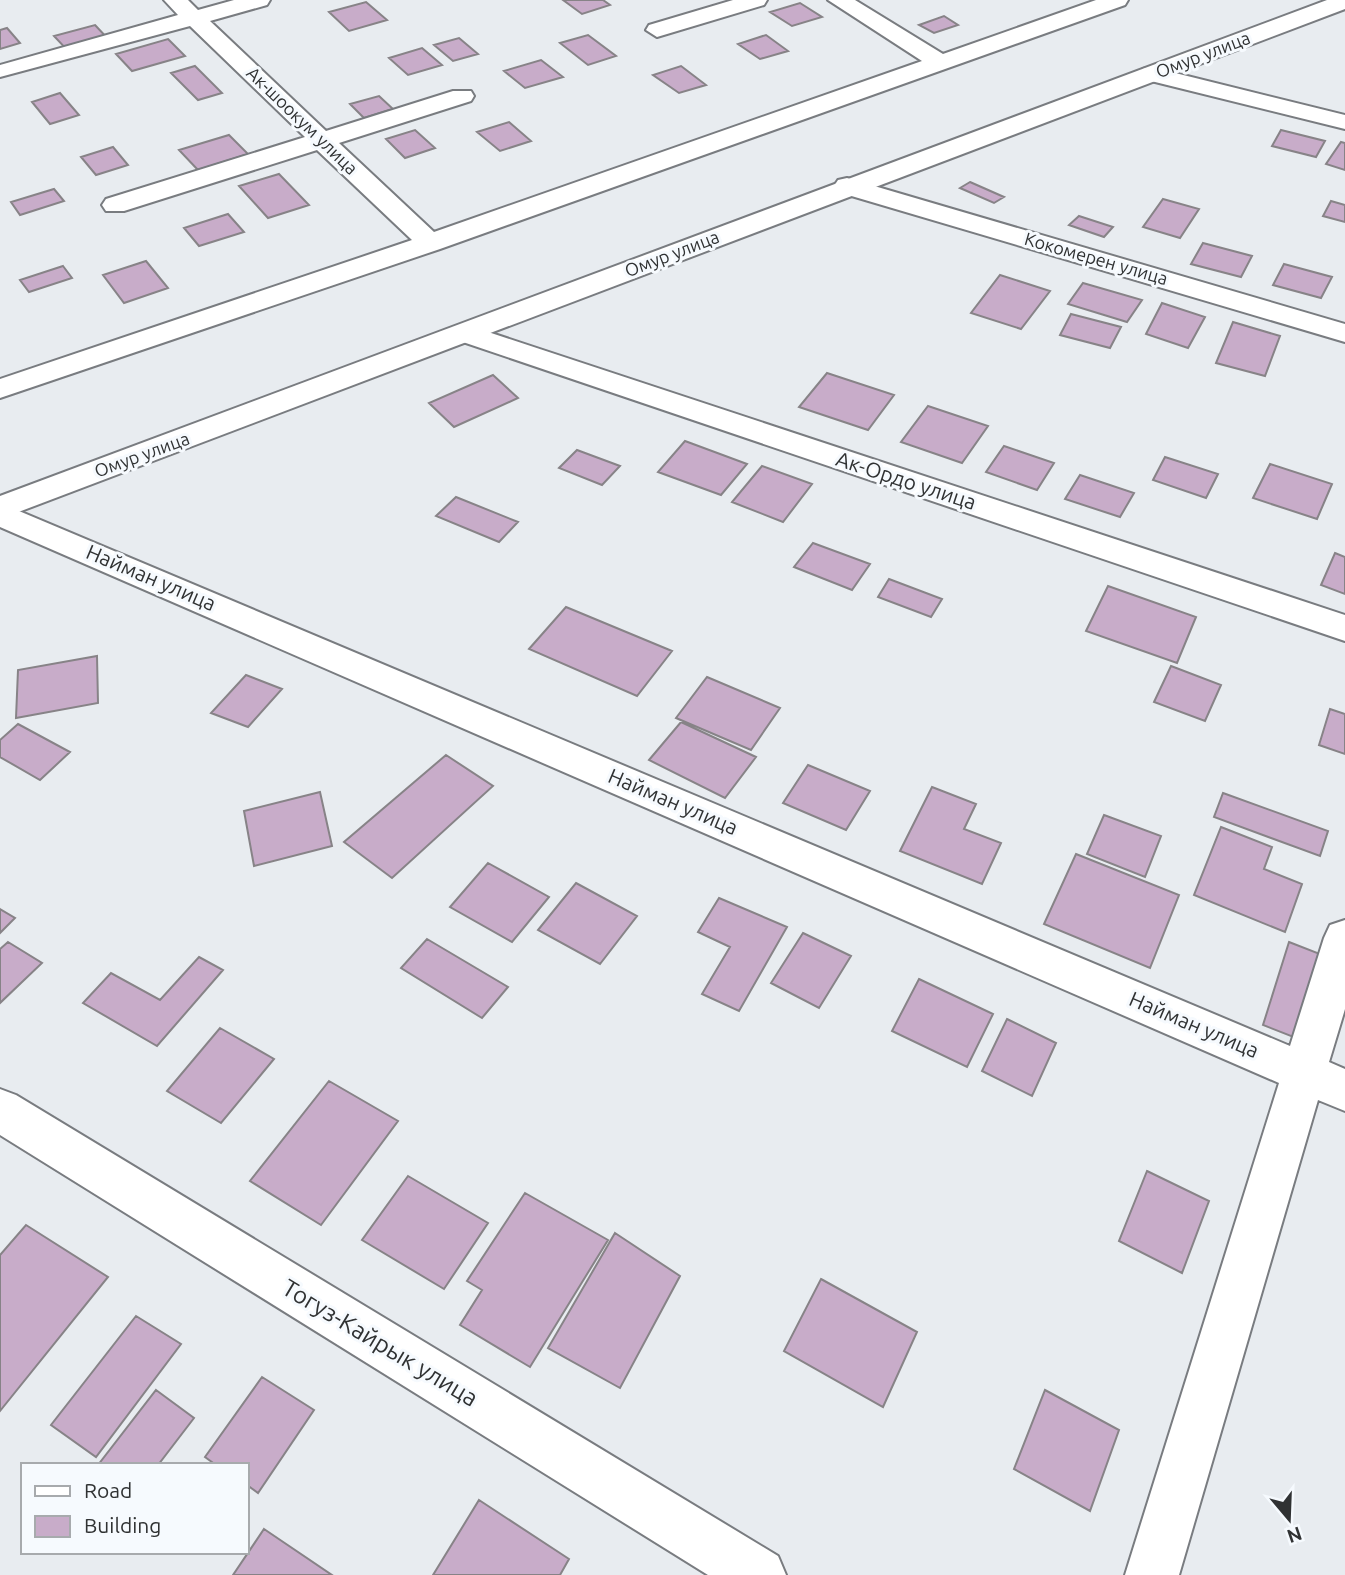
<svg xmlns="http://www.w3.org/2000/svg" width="1345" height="1575" font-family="Ubuntu,sans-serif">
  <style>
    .building { fill: #c8acc9; stroke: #878387; stroke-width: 2 }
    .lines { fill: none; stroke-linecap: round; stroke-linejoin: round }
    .minor-casing { stroke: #797c80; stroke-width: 4 }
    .tertiary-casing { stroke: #797c80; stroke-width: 4 }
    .minor { fill: #fff; fill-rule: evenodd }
    .tertiary { fill: #fff; fill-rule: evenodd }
    .labels { text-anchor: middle; stroke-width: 6; stroke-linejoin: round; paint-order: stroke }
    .far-street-label { font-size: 18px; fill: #303233; stroke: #f6fafe }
    .street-label { font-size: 21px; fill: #303233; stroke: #f6fafe }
    .near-street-label { font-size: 24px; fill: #303233; stroke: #f6fafe }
  </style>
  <rect width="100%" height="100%" fill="#e8ecf0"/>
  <!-- building -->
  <path class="building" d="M563 0H603L610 5 582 14Z
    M366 2 387 20 349 31 329 12Z
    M800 3 822 17 792 26 770 12Z
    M944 16 958 25 934 33 919 25Z
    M95 25 110 41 69 52 54 36Z
    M7 28 20 43 0 49V30Z
    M588 35 616 56 588 65 560 43Z
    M766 35 788 51 760 59 738 44Z
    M459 38 478 54 453 61 434 45Z
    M168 39 185 56 132 71 116 54Z
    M422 48 442 65 408 75 389 58Z
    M541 60 563 77 525 88 504 71Z
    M195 66 222 93 198 100 171 73Z
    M681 66 706 85 679 93 653 75Z
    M60 93 79 115 50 124 32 102Z
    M379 96 393 109 364 118 350 104Z
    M509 122 531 141 500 151 477 132Z
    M415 130 435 148 405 158 386 139Z
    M1281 130 1325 141 1316 157 1272 146Z
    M229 135 248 154 198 170 179 150Z
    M1341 142 1345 143V170L1326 164Z
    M113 147 128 165 96 175 81 157Z
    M279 174 309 205 268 218 239 186Z
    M970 182 1004 197 994 203 960 188Z
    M54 189 64 201 20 215 11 202Z
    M1163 199 1199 209 1180 238 1143 227Z
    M1331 201 1345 205V222L1323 216Z
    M228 214 244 232 199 246 184 228Z
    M1079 216 1113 227 1104 237 1069 225Z
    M1203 243 1252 256 1241 277 1191 264Z
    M146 261 168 288 124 303 103 275Z
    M1284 264 1332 277 1321 298 1273 285Z
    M63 266 72 278 29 292 20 280Z
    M1000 275 1050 291 1021 329 971 313Z
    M1083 283 1142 300 1127 322 1068 304Z
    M1162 303 1205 317 1188 348 1146 334Z
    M1071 314 1121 327 1110 348 1060 335Z
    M1233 322 1280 336 1265 376 1216 363Z
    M827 373 894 395 868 430 799 407Z
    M493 375 518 398 454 427 429 403Z
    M928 406 988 426 962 463 901 442Z
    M685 441 747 464 721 495 658 472Z
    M1004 446 1054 463 1037 490 986 472Z
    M577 450 620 466 602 485 559 468Z
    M1165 457 1218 474 1206 498 1153 480Z
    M1270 464 1332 484 1317 519 1253 498Z
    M762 466 812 484 783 522 732 502Z
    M1080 475 1134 493 1120 517 1065 499Z
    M456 497 518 522 499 542 436 516Z
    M813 543 870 564 852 590 794 567Z
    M1335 553 1345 557V594L1321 585Z
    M889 579 942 599 931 617 878 597Z
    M1108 586 1196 617 1177 663 1086 631Z
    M566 607 672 651 637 696 529 649Z
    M97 656 98 703 16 718 18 670Z
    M1171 666 1221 685 1205 721 1154 702Z
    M246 675 282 689 248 727 211 713Z
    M707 677 780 708 751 750 676 718Z
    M1330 709 1345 714V754L1319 745Z
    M681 722 756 757 725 798 649 760Z
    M18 724 70 752 40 780 0 757V740Z
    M446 755 493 786 392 878 344 842Z
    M808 765 870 791 846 830 783 803Z
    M932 787 976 804 964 829 1001 843 982 884 900 851Z
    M320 792 332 846 254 866 244 811Z
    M1223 793 1328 831 1320 856 1214 817Z
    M1104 815 1161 836 1145 877 1087 854Z
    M1221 827 1272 847 1264 869 1302 884 1285 932 1194 895Z
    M1076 854 1179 895 1150 968 1044 924Z
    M488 863 549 897 512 942 450 907Z
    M576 883 637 916 600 964 538 930Z
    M719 898 787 927 739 1011 702 994 730 947 698 932Z
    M0 909 15 918 0 933Z
    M803 933 851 956 819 1008 771 983Z
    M427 939 508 987 482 1018 401 968Z
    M8 942 42 963 0 1003V949Z
    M1289 942 1320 954 1296 1038 1263 1025Z
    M199 957 223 970 157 1046 83 1003 111 973 160 1000Z
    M919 979 993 1014 967 1067 892 1031Z
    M1007 1019 1056 1043 1032 1096 982 1071Z
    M220 1028 274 1059 221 1123 167 1091Z
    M329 1081 398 1121 321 1225 250 1181Z
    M1147 1171 1209 1201 1182 1273 1119 1241Z
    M408 1176 488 1223 444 1289 362 1240Z
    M525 1193 608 1240 530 1367 460 1325 482 1290 467 1281Z
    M26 1225 108 1277 0 1411V1255Z
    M615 1233 680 1276 620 1388 548 1348Z
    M821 1279 917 1332 883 1407 784 1351Z
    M136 1316 181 1344 96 1457 51 1425Z
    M262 1377 314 1410 258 1493 247 1485V1465H216L205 1457Z
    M156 1390 194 1418 158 1465H98Z
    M1045 1390 1119 1430 1090 1511 1014 1469Z
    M479 1500 569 1559 560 1575H433Z
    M264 1529 332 1575H233Z"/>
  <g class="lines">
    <defs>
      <path id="minor" d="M164 0H188L198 10 234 0H270L267 5 210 21 326 131 453 91H471L474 96 471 101 339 143 434 232 922 61 828 0H855L943 54 1096 0H1128L1125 5 440 249 0 398V379L412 240 317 150 124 211H106L102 205 106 199 305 137 190 26 0 77V65L178 15Z
        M733 0H767L764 5 657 37 646 30 649 25Z
        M1151 67 1345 115V129L1143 79 1139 74 1143 69Z
        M847 178 1345 324V342L838 192 834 186 838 180Z
        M467 325 1345 615V641L457 340 452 334 457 328Z
        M0 503 1290 1046 1324 938 1330 925 1345 920V1009L1329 1062 1345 1069V1111L1318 1100 1179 1575H1125L1279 1083 0 527Z
        M0 1089 16 1095 778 1556 786 1575H708L0 1135Z"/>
      <path id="tertiary" d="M1327 0H1345V9L0 519V496Z"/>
    </defs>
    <!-- minor casing -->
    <use href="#minor" class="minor-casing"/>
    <!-- tertiary casing -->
    <use href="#tertiary" class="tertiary-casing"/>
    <!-- minor -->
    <use href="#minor" class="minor"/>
    <!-- tertiary -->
    <use href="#tertiary" class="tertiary"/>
  </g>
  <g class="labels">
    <!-- far-street labels -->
    <g class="far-street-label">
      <text transform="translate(1203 55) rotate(-21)" y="6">Омур улица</text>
      <text transform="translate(302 121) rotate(44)" y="6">Ак-шоокум улица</text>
      <text transform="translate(672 254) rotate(-21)" y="6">Омур улица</text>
      <text transform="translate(1096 259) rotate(16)" y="6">Кокомерен улица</text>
      <text transform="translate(142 455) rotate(-20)" y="6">Омур улица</text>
    </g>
    <!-- street labels -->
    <g class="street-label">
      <text transform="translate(906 481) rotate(18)" y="7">Ак-Ордо улица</text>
      <text transform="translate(151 578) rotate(23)" y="7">Найман улица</text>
      <text transform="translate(673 802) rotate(23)" y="7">Найман улица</text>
      <text transform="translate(1194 1025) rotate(23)" y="7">Найман улица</text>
    </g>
    <!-- near-street labels -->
    <g class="near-street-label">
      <text transform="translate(380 1343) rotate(31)" y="8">Тогуз-Кайрык улица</text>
    </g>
  </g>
  <!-- legend -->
  <rect x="21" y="1463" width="228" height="91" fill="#f6fafe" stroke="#a7aaad" stroke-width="2"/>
  <rect x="35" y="1486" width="35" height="10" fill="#ffffff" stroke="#a7aaad" stroke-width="2"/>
  <text x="84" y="1498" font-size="21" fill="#303233">Road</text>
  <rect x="35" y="1516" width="35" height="21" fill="#c8acc9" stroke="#a7aaad" stroke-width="2"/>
  <text x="84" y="1533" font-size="21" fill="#303233">Building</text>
  <!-- north arrow -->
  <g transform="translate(1289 1519) rotate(161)" stroke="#f6fafe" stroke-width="5" paint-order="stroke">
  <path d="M0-5L12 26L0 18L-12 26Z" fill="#303233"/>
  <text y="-10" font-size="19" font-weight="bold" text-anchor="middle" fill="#303233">N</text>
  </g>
</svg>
